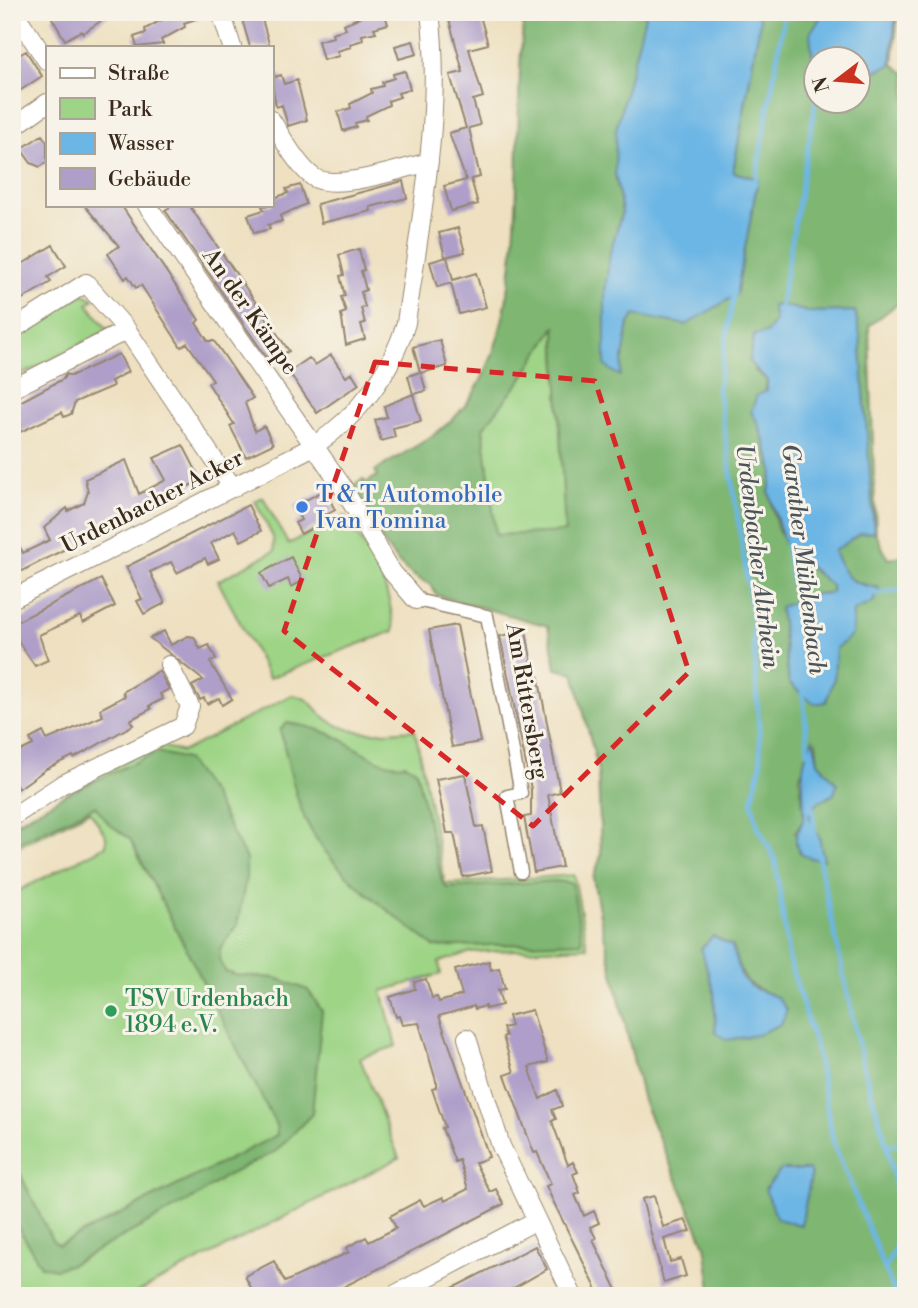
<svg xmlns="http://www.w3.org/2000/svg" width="918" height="1308" font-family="'Libre Bodoni',serif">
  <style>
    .green { fill: #9dd485; stroke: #6c7f52; stroke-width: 2 }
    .forest { fill: #7eb672; stroke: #5c7048; stroke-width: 2; fill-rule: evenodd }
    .water { fill: #6cb6e5; stroke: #547082; stroke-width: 2 }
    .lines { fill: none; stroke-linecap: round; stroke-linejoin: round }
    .stream { stroke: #6cb6e5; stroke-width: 4.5 }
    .building { fill: #ae9ec9 }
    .pedestrian-casing { stroke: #94856f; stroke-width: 15 }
    .minor-casing { stroke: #94856f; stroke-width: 20 }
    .pedestrian { stroke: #fff; stroke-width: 12 }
    .minor { stroke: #fff; stroke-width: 18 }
    .marked { fill: none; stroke: #d62828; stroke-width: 5; stroke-dasharray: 14 9; stroke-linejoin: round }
    .shop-dot { fill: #3f7fe0; stroke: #f7f3e8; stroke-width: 2.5 }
    .leisure-dot { fill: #2e9e5b; stroke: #f7f3e8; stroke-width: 2.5 }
    .labels { text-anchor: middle; stroke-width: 6; stroke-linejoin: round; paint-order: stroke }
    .street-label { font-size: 23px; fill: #3b2a1e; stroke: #f7f3e8 }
    .shop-label { font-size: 23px; fill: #366cbe; stroke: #f7f3e8; text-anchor: start }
    .leisure-label { font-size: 23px; fill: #27864d; stroke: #f7f3e8; text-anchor: start }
    .water-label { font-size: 24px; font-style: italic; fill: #4a545a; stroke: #f7f3e8 }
  </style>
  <rect width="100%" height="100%" fill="#f7f3e8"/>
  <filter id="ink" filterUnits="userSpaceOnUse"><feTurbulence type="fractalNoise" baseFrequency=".0143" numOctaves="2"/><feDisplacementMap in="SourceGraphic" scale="14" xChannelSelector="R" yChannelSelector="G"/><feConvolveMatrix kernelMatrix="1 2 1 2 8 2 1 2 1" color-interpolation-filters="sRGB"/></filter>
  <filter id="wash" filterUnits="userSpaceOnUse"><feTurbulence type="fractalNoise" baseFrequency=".00686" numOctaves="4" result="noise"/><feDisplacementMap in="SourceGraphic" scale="28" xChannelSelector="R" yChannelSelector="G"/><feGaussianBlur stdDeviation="1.57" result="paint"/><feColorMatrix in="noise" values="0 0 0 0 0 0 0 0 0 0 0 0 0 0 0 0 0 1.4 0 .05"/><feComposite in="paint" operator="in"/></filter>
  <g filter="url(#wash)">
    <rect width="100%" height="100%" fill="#eee0c0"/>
    <!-- green -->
    <path class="green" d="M84 294 94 299 88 304 107 329 116 326 12 380V336Z
      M555 326 565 533 496 535 483 428 521 380Z
      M263 497 288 544 345 516C371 556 390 581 394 631L269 678 218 581 274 551 273 537 255 501Z
      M292 695C313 699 308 703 323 716 347 738 385 732 415 730L445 884 574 875 587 947 471 952 439 962 441 974 382 991 396 1046 360 1058 399 1158 130 1296H12V894L106 846V836L90 811 12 850V824L90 782 91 777 158 745 182 752Z"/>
    <!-- forest -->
    <path class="forest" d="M525 12H646L615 173 622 212 610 253 619 376 629 323 635 315 686 324 736 295 758 179 733 172 760 21 757 12H898L893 64 906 74V297L869 326 876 534 888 559 906 556V611L899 620 906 635V1296H712L705 1245 643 1101 602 926 593 878 601 856 598 770 574 673 556 669 548 626 436 595 431 584C391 572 373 521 353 487L363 479 366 483 377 476 375 471C401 454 431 440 454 418 539 335 508 125 525 12ZM816 60H858V102H816ZM781 305 808 312 855 311 860 336 874 532 861 533 833 551C846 579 848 582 879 588L873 602 853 611 852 635 836 648 834 679 789 683 780 608 816 594 832 593 831 585 796 557 778 530 769 492 773 471 758 423 767 380 754 370 766 333 775 321 772 306ZM555 327 565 532 496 535 483 428 521 380ZM816 743 818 762 837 784 834 794 817 803 809 815 819 837 795 832 804 819 800 776ZM732 946C742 979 744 985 777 997L716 1032 714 992ZM811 1176 801 1225 778 1219Z
      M287 723C302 725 316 728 330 734 352 743 380 769 405 764L416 770 442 881 447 888 556 881 572 883 582 942 434 947C389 909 331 875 305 819 293 792 288 759 280 730Z
      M157 752 186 759 212 794 246 859V878L237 926 220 949V962L226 972 235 975 276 978 308 990 322 1011 312 1114 276 1151 224 1177 198 1196 72 1264 56 1269 41 1266 12 1217V1157L52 1240 59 1245 277 1135 276 1125 130 839 109 824 95 806 12 846V826L66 794Z"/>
    <!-- water -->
    <path class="water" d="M646 12H757L760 21 733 172 758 179 736 295 686 325 635 315 629 323 620 376 605 366V291L610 253 622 212 615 173 616 130Z
      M820 12H896L891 65 873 72 859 69 858 60H816V92L808 87 813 64 810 33 819 20Z
      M781 305 808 312 855 311 860 336 874 532 861 533 834 551C846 579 848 583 879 588L873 602 853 611 852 635 836 648 834 679 826 702 814 704 789 683 780 607 816 594 832 593 831 585 785 546 769 492 773 471 770 458 758 423 751 412 757 395 767 391V380L749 362 754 335 766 333 775 321 772 306Z
      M813 739 818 762 837 784 834 794 817 803 809 815 819 837 824 860C816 859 803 858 799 851 790 836 803 828 804 815 804 783 797 769 813 739Z
      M713 936 732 946 742 978 753 988 777 997 787 1010 781 1024 757 1035 727 1040 716 1033 714 992 701 949Z
      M781 1170H809L811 1176 801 1225 777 1219 765 1189Z"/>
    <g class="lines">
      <!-- stream -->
      <path class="stream" d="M901 166H906
        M755 184 785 12
        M734 292 718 389 752 611 761 764 752 801 758 827 775 859 789 960 816 1048 833 1141 896 1296
        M780 309 816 100
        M786 543 796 607
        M872 594 906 589
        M803 692 808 753
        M812 804 815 834
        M818 856 863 1065 887 1146 902 1219 900 1237 887 1265
        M887 1146 906 1142"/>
    </g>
    <g id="blocks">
      <!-- building -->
      <path class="building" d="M60 12H114L83 33 81 31 65 40 52 18Z
        M165 12 210 14 184 23 185 27 161 40 163 44 137 47 134 37 146 33 145 29 167 17Z
        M240 12H260L270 47H250Z
        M372 12H384L388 24 374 28 376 32 362 35 363 40 350 44 351 47 337 51 339 56 323 60 318 41 333 37 332 33 346 29 344 24Z
        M447 12H479L488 44 469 49 483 97 473 100 480 125 469 128 480 177 471 179 478 204 451 211 444 186 466 180 449 133 466 128 450 75 463 72Z
        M413 41 417 54 399 59 395 46Z
        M26 51 42 76 12 96V59Z
        M405 71 410 89 398 93 400 97 388 101 389 105 366 116 367 120 355 123 356 127 343 131 338 112 351 108 350 104 372 93 371 89 383 86 382 82 394 78 393 74Z
        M281 75 284 84 297 80 307 120 288 126 282 105 276 107 271 78Z
        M42 135 47 142V162L40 167 31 163 21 149Z
        M403 181 407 198 370 207 371 211 321 223 317 204Z
        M300 185 306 204 280 216 282 221 268 225 270 229 254 233 248 215 264 210 262 206 271 205 275 202 274 198 288 193 286 189Z
        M84 205H121L199 320 196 323 208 341H214L253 398 245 403 255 431 264 426 273 444 246 457 230 426 234 424 208 383 213 380 187 343 181 347 141 285 136 288 128 276 125 279 108 254 119 246Z
        M174 205H189L289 351 269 361 165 210Z
        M458 228 465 252 445 257 439 233Z
        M53 245 66 266 48 277 51 282 12 305V256L19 266Z
        M359 249 364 270 361 271 366 290 361 292 365 307 361 308 365 323 361 324 365 339 346 345 341 314 346 312 341 297 345 296 340 276 344 275 339 255Z
        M447 257 453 280 476 273 486 307 459 314 451 283 437 287 430 262Z
        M440 340 447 366 421 373 426 391 413 394 408 376 420 372 413 347Z
        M119 354 128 372 111 381 113 386 75 402 71 414 64 417 62 412 12 436V406L63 379 66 374 71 376Z
        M331 355 346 377 352 373 359 384 317 413 289 372 309 358 315 365Z
        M413 394 421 421 393 428 395 437 381 441 375 420 387 417 384 406Z
        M183 445 201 480 12 576V532L23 553 50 540 44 528 67 508 68 511 84 503 88 492 85 479 126 460 139 494 166 480 154 458Z
        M325 490 335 510 326 515V521L301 534 295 523 301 520 294 506Z
        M248 505 261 531 241 541 235 530 211 543 219 559 208 564 205 558 177 573 171 562 150 572 165 603 144 614 137 601 142 599 126 567Z
        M291 557 303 581 291 587 288 579 269 588 261 573Z
        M101 579 115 606 83 623 80 616 39 635 48 660 35 666 18 641 12 644V624Z
        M457 625 480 742 452 747 429 630Z
        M164 631 171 645 188 636 194 637 200 649 209 645 216 659 210 662 232 699 222 705 219 698 207 704 204 698 200 700 192 686 203 680 150 638Z
        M526 631 534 675H538L560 792 548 795 562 867 534 872 524 817 531 816V789L500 636Z
        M159 671 169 689 160 694 163 699 149 706 151 709 130 720 133 725 74 758 73 756 46 769 18 789 12 777V755L33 745 30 739 43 732 47 740 103 716 100 709 125 696 123 692Z
        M465 774 476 827 483 826 492 871 463 877 454 833H447L436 779Z
        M489 961 491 970 499 968 505 989 498 990 502 1005 485 1009V1006L475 1009 474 1006 439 1016 489 1157 475 1163 490 1192 496 1189 504 1204 326 1296H255L245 1276 274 1261 285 1282 349 1252 346 1248 366 1237 369 1242 396 1228 390 1216 420 1200 424 1206 443 1197 445 1201 468 1189 459 1160 455 1162 442 1128 445 1127 432 1089 436 1088V1081L419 1023 402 1025 399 1016 396 1017 390 997 415 989 414 982 426 979 432 998 437 997 439 1002 462 995 455 970Z
        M532 1010 548 1062 529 1067 540 1099 557 1090 562 1106 552 1110 556 1119 552 1121 554 1127 568 1165 573 1162 578 1172 573 1174 580 1193 575 1195 584 1216 594 1211 599 1223 590 1227 596 1238 593 1240 620 1296H600L554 1203 546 1186 551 1184 537 1152 534 1153 505 1075 514 1072 503 1037 506 1036 503 1028 511 1026 508 1016Z
        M654 1196 663 1227 685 1220 691 1231 664 1239 670 1262 681 1259 686 1276 664 1283 642 1199Z
        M535 1246 547 1269 500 1296H437Z"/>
    </g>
  </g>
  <g filter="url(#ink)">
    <use href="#blocks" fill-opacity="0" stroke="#94856f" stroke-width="2"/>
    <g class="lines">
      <defs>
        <path id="pedestrian" d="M416 600 487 616 521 793 507 796 521 872"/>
        <path id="minor" d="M14 12 47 61
          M221 12 232 47
          M271 120C283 138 296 164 313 177 335 192 403 168 429 162
          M12 128 47 103
          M147 205 342 486 392 572 416 600
          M12 330 86 283 127 330 233 488
          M12 389 127 330
          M12 599 314 446C357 417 391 374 406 323 420 221 443 116 430 12
          M12 817 61 785 183 726 190 706 169 665
          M467 1038 501 1146 573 1296
          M392 1296 535 1221"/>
      </defs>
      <!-- pedestrian casing -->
      <use href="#pedestrian" class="pedestrian-casing"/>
      <!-- minor casing -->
      <use href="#minor" class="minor-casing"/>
      <!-- pedestrian -->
      <use href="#pedestrian" class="pedestrian"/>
      <!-- minor -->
      <use href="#minor" class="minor"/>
    </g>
  </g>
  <!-- marked area -->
  <path class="marked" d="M375 362 595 381 689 672 533 826 284 631Z"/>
  <!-- markers -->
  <circle class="shop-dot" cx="302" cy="507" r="7"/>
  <circle class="leisure-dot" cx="111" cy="1011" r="7"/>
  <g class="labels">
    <!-- street labels -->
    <g class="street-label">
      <text transform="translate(251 311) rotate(55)" y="8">An der Kämpe</text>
      <text transform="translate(152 501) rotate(-27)" y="8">Urdenbacher Acker</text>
      <text transform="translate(528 701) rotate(80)" y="8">Am Rittersberg</text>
    </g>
    <!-- shop labels -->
    <g class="shop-label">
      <text x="316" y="502">T &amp; T Automobile<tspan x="316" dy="26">Ivan Tomina</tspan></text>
    </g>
    <!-- leisure labels -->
    <g class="leisure-label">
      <text x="125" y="1006">TSV Urdenbach<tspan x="125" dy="26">1894 e.V.</tspan></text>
    </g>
    <!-- water labels -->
    <g class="water-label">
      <text transform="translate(758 556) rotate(83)" y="8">Urdenbacher Altrhein</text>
      <text transform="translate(804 559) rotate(83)" y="8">Garather Mühlenbach</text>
    </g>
  </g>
  <!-- margin -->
  <rect width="918" height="1308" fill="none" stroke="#f7f3e8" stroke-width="42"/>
  <!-- legend -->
  <rect x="46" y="46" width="228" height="161" fill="#f7f3e8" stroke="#aca397" stroke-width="2"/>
  <rect x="60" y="68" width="35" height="10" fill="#ffffff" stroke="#aca397" stroke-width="2"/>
  <text x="108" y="80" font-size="21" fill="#3b2a1e">Straße</text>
  <rect x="60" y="98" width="35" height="21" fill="#9dd485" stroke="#aca397" stroke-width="2"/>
  <text x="108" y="116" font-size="21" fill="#3b2a1e">Park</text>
  <rect x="60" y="133" width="35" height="21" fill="#6cb6e5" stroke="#aca397" stroke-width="2"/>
  <text x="108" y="150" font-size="21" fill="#3b2a1e">Wasser</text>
  <rect x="60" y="168" width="35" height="21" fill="#ae9ec9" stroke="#aca397" stroke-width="2"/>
  <text x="108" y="186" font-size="21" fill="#3b2a1e">Gebäude</text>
  <!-- north arrow -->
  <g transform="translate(837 80) rotate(254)"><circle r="33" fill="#f7f3e8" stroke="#aca397" stroke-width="2"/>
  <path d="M0-5L12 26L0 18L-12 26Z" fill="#c8321e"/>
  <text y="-10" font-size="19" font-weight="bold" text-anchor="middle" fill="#3b2a1e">N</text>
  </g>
</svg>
